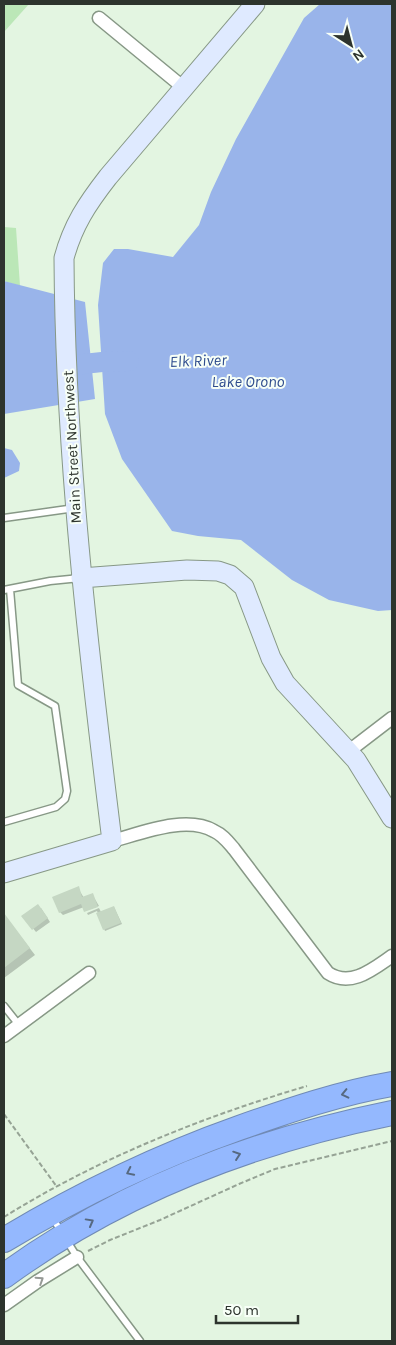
<svg xmlns="http://www.w3.org/2000/svg" width="396" height="1345" font-family="Karla,sans-serif">
  <style>
    .green { fill: #bbe7b7 }
    .water { fill: #99b4ea }
    .shadow { fill: #0003 }
    .lines { fill: none; stroke-linecap: round; stroke-linejoin: round }
    .river { stroke: #99b4ea; stroke-width: 20 }
    .building { fill: #c5d7c3 }
    .lane-casing { stroke: #879886; stroke-width: 9 }
    .street-casing { stroke: #879886; stroke-width: 15 }
    .secondary-casing { stroke: #879886; stroke-width: 21 }
    .highway-casing { stroke: #708ab5; stroke-width: 26 }
    .path { stroke: #96a395; stroke-width: 2; stroke-dasharray: 5 2.5; stroke-linecap: butt }
    .lane { stroke: #fff; stroke-width: 6 }
    .street { stroke: #fff; stroke-width: 12 }
    .secondary { stroke: #dfeaff; stroke-width: 19 }
    .highway { stroke: #94b8fe; stroke-width: 24 }
    .oneway { stroke: #566981 }
    .oneway2 { stroke: #969a96 }
    .labels { text-anchor: middle; stroke-width: 4; stroke-linejoin: round; paint-order: stroke }
    .street-label { font-size: 15px; fill: #2d342d; stroke: #f7fff7 }
    .water-label { font-size: 16px; font-style: italic; fill: #2f4d8e; stroke: #f7fff7 }
  </style>
  <rect width="100%" height="100%" fill="#e3f5e1"/>
  <!-- green -->
  <path class="green" d="M4 4H29L4 32Z
    M4 227 16 228 20 286 4 281Z"/>
  <!-- water -->
  <path class="water" d="M320 4H392V610L378 611 329 600 292 580 241 540 198 536 172 531 122 459 105 414 98 305 103 263 114 249H128L173 257 199 225 211 192 236 139 304 18Z
    M4 281 85 302 95 399 4 414Z
    M4 448 12 450 20 463 19 471 4 478Z"/>
  <!-- shadow -->
  <path class="shadow" d="M78 888 84 898 92 894 99 906 85 911 84 907 63 915 60 912Z
    M114 907 122 924 105 931 97 911 88 915 87 913 99 908 101 912Z
    M41 908 50 922 36 932 23 916Z
    M4 915 35 955 4 978Z"/>
  <g class="lines">
    <!-- river -->
    <path class="river" d="M65 366 102 362 129 361"/>
  </g>
  <!-- building -->
  <path class="building" d="M79 886 82 897 93 893 98 907 84 912 81 904 59 913 52 897Z
    M38 904 48 918 32 930 21 916Z
    M114 906 121 923 103 930 96 913Z
    M4 913 30 948 4 968Z"/>
  <g class="lines">
    <defs>
      <path id="lane" d="M4 518 75 508
        M4 590 50 581 80 578
        M4 822 56 807 65 799 67 791 55 706 18 685 10 589
        M4 1006 19 1025
        M52 1217 77 1257 140 1341"/>
      <path id="street" d="M99 18 184 88
        M349 751 392 718
        M112 841C142 833 186 815 214 831 223 835 228 842 234 849L328 973C351 988 373 969 392 956
        M4 1036 89 973
        M4 1305 38 1281 77 1257"/>
      <path id="secondary" d="M81 578 187 570 218 571 230 575 244 587 271 658 285 683 356 760 392 818
        M4 873 112 841C88 647 65 453 64 258 73 225 87 204 108 177L255 4"/>
      <path id="highway" d="M4 1240C79 1195 157 1157 239 1128 290 1110 340 1093 392 1084
        M4 1276C119 1192 253 1141 392 1113"/>
    </defs>
    <!-- lane casing -->
    <use href="#lane" class="lane-casing"/>
    <!-- street casing -->
    <use href="#street" class="street-casing"/>
    <!-- secondary casing -->
    <use href="#secondary" class="secondary-casing"/>
    <!-- highway casing -->
    <use href="#highway" class="highway-casing"/>
    <!-- path -->
    <path class="path" d="M4 1114 57 1187
      M4 1217C97 1159 202 1117 307 1086
      M88 1251 110 1240 160 1220 239 1184 275 1169 392 1141"/>
    <!-- lane -->
    <use href="#lane" class="lane"/>
    <!-- street -->
    <use href="#street" class="street"/>
    <!-- secondary -->
    <use href="#secondary" class="secondary"/>
    <!-- highway -->
    <use href="#highway" class="highway"/>
  </g>
  <!-- one-way arrows -->
  <defs><path id="oneway-chevron" d="M-2-3.5L2.5 0L-2 3.5" fill="none" stroke-width="1.6" stroke-linecap="round" stroke-linejoin="round" transform="scale(1.25)"/></defs>
  <g class="oneway">
    <use href="#oneway-chevron" transform="translate(345 1094) rotate(167)"/>
    <use href="#oneway-chevron" transform="translate(237 1155) rotate(-19)"/>
    <use href="#oneway-chevron" transform="translate(130 1172) rotate(154)"/>
    <use href="#oneway-chevron" transform="translate(90 1222) rotate(-29)"/>
  </g>
  <use class="oneway2" href="#oneway-chevron" transform="translate(40 1280) rotate(-33)"/>
  <g class="labels">
    <!-- street labels -->
    <g class="street-label">
      <text transform="translate(72 447) rotate(-93)" y="5">Main Street Northwest</text>
    </g>
    <!-- water labels -->
    <g class="water-label">
      <text transform="translate(198 360) rotate(-2)" y="6">Elk River</text>
      <text x="248" y="387">Lake Orono</text>
    </g>
  </g>
  <!-- border -->
  <rect width="396" height="1345" fill="none" stroke="#2d342d" stroke-width="10"/>
  <!-- north arrow -->
  <g transform="translate(351 45) rotate(144)" stroke="#f7fff7" stroke-width="4" paint-order="stroke">
  <path d="M0-4L9 19L0 12L-9 19Z" fill="#2d342d"/>
  <text y="-8" font-size="14" font-weight="bold" text-anchor="middle" fill="#2d342d">N</text>
  </g>
  <!-- scale -->
  <path d="M216 1315v8h82v-8" fill="none" stroke="#2d342d" stroke-width="2.5"/>
  <text x="224" y="1315" font-size="15" fill="#2d342d" stroke="#f7fff7" stroke-width="4" paint-order="stroke">50 m</text>
</svg>
